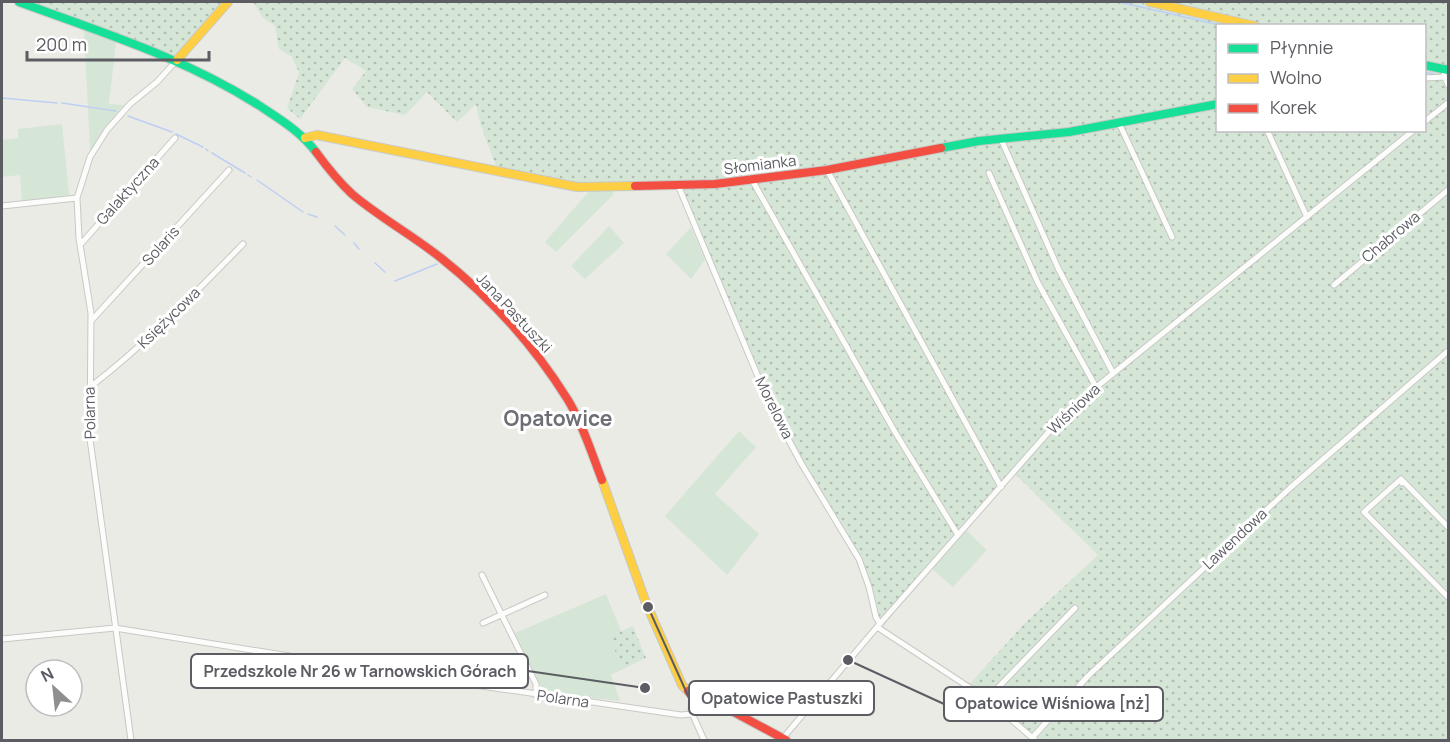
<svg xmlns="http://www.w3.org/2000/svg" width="1450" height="742" font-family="Manrope,sans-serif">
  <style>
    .grass { fill: #d5e6d7 }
    .park { fill: url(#park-dots); fill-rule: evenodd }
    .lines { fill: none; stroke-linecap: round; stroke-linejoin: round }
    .stream { stroke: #becff1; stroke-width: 1.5 }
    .street-casing { stroke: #c8c8c6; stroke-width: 7 }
    .fast-casing { stroke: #c8c8c7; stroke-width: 10 }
    .slow-casing { stroke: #c8c8c7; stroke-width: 10 }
    .jam-casing { stroke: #c8c8c7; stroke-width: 10 }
    .street { stroke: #fcfcfb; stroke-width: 5 }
    .fast { stroke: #16e098; stroke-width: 8 }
    .slow { stroke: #ffcf43; stroke-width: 8 }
    .jam { stroke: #f24e42; stroke-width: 8 }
    .labels { text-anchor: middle; stroke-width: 6; stroke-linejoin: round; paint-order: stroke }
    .street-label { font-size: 15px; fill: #5c5d63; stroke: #fff }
    .district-label { font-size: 21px; font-weight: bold; fill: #6d6f75; stroke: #fff }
    .leader { fill: none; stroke: #5c5d63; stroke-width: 2 }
    .callout-dot { fill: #5c5d63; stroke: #fff; stroke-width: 2 }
    .callout { fill: #fff; stroke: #5c5d63; stroke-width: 2 }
    .callout-label { font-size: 16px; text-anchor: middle; font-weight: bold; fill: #5c5d63 }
  </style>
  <defs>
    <pattern id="park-dots" width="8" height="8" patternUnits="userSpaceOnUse" patternTransform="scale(1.5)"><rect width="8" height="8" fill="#d5e6d7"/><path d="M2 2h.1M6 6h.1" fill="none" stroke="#b0beb2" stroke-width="1.8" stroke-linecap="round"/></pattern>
  </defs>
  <rect width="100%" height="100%" fill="#ebebe6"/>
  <!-- grass -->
  <path class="grass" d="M84 30 116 42 109 104 124 105 103 130 90 151Z
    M62 124 69 195 22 202 20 175 2 177V140L18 138V129Z
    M590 190H613V195L556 252 545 242Z
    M609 226 624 243 585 279 571 266Z
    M691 227 705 260 691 279 666 254Z
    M739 431 756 447 715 494 759 534 727 575 665 516Z
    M966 530 987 550 953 587 932 569Z
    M606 594 621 631 610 637 623 669 611 675 620 701 544 693 515 633Z"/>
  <!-- park -->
  <path class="park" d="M23 2H230L179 60Z
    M253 2H1448V740H1035L986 700 966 688 1025 623 1098 555 1015 474 958 536 879 631 871 590 859 562 774 416 678 189 596 187 498 172 480 123 476 104 457 122 427 92 405 115 367 107 352 89 366 71 345 58 300 119 287 108 299 73 292 57 279 49 275 26 263 18ZM1218 26H1424V130H1218Z
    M633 626 646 658 623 669 609 637Z"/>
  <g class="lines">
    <!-- stream -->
    <path class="stream" d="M1119 2 1224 26
      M1424 72 1434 74
      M2 98 57 103
      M62 103 116 111
      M128 116 172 132
      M176 134 203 147
      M206 149 208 151
      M212 153 245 173
      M248 175 251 177
      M257 180 303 212
      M308 214 317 217
      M335 226 345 235
      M354 243 359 249
      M375 263 385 272
      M395 281 437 264"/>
    <defs>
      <path id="street" d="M1444 75 1448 85
        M1424 78 1446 77
        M1424 122 1448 103
        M1119 123 1172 237
        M1267 130 1307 217
        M1001 139 1058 268 1113 373
        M827 170 1001 487
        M989 173 1038 283 1096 387
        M752 180 895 432 958 535
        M678 185 769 403 801 463 859 559 869 587 876 617 880 624
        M2 206 77 198
        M80 245 175 138
        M1334 285 1448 190
        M91 321 229 170
        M90 387C146 344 193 295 243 244
        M1401 479 1448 527
        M1402 483 1401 479 1364 512 1448 597
        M482 575 536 684V695
        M483 623 545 595
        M877 627 987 699 1035 740
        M2 639 115 628 413 676 681 715 692 714
        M692 696 691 711 704 740
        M987 699 1075 608
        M783 738 877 627 1068 410 1414 130
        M1032 738 1088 676 1290 488 1448 351
        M131 740 90 439 91 313 79 238 77 198 90 157 107 130 130 104 157 82 177 60"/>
      <path id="fast" d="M19 2C101 32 185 58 260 106 281 120 300 131 316 152
        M1424 65 1448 70
        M941 148 979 141 1069 132 1218 104"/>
      <path id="slow" d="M1150 2 1255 26
        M177 60 228 2
        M305 138 317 135 577 187 635 186
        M602 480 646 603 682 685 688 691"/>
      <path id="jam" d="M316 152C327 167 338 181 352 194 379 217 412 235 441 258 490 297 535 347 568 400 583 425 592 454 602 480
        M635 186 715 184 827 170 941 148
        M688 691 692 696 730 710 786 740"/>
    </defs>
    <!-- street casing -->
    <use href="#street" class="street-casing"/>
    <!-- fast casing -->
    <use href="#fast" class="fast-casing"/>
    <!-- slow casing -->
    <use href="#slow" class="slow-casing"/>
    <!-- jam casing -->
    <use href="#jam" class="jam-casing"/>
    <!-- street -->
    <use href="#street" class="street"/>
    <!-- fast -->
    <use href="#fast" class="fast"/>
    <!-- slow -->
    <use href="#slow" class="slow"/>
    <!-- jam -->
    <use href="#jam" class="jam"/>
  </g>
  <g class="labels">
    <!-- street labels -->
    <g class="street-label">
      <text transform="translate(760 165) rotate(-7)" y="5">Słomianka</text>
      <text transform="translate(128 191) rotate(-48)" y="5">Galaktyczna</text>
      <text transform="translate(1391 237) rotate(-40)" y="5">Chabrowa</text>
      <text transform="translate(161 246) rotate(-48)" y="5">Solaris</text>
      <text transform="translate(514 313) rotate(47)" y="5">Jana Pastuszki</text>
      <text transform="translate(169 318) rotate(-44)" y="5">Księżycowa</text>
      <text transform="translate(774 408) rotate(64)" y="5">Morelowa</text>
      <text transform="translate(1074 409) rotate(-43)" y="5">Wiśniowa</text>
      <text transform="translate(90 413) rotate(-91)" y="5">Polarna</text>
      <text transform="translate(1235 539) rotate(-43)" y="5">Lawendowa</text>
      <text transform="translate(563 699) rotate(8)" y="5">Polarna</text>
    </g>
    <!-- district labels -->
    <g class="district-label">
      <text x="558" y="426">Opatowice</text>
    </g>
  </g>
  <!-- callouts -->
  <path class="leader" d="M645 688L528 671M648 607L689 698M848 660L944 704"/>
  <g class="callout-dot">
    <circle cx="645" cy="688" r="6"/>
    <circle cx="648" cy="607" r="6"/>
    <circle cx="848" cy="660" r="6"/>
  </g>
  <g class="callout">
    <rect x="191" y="654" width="337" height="34" rx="6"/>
    <rect x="689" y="681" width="185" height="34" rx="6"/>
    <rect x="944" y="687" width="219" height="34" rx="6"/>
  </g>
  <g class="callout-label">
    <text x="360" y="677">Przedszkole Nr 26 w Tarnowskich Górach</text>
    <text x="782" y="704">Opatowice Pastuszki</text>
    <text x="1053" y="709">Opatowice Wiśniowa [nż]</text>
  </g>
  <!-- border -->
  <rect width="1450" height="742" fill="none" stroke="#5c5d63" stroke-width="6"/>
  <!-- legend -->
  <rect x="1216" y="24" width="210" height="108" fill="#ffffff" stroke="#bebec1" stroke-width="1.5"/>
  <rect x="1228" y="44" width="30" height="9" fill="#16e098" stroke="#bebec1" stroke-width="1.5"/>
  <text x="1270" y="54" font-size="18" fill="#5c5d63">Płynnie</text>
  <rect x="1228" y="74" width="30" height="9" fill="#ffcf43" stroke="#bebec1" stroke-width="1.5"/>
  <text x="1270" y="84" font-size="18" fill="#5c5d63">Wolno</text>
  <rect x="1228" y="104" width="30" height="9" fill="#f24e42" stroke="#bebec1" stroke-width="1.5"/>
  <text x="1270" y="114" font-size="18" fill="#5c5d63">Korek</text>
  <!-- north arrow -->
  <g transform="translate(54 688) rotate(333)"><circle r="28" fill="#ffffff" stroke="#bebec1" stroke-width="1.5"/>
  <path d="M0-4.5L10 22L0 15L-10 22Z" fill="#8e8f91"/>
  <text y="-9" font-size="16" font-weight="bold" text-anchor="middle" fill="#5c5d63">N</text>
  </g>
  <!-- scale -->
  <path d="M27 51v9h182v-9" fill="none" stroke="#5c5d63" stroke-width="3"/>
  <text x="36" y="51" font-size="18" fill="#5c5d63" stroke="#ffffff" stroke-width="4.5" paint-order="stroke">200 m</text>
</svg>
